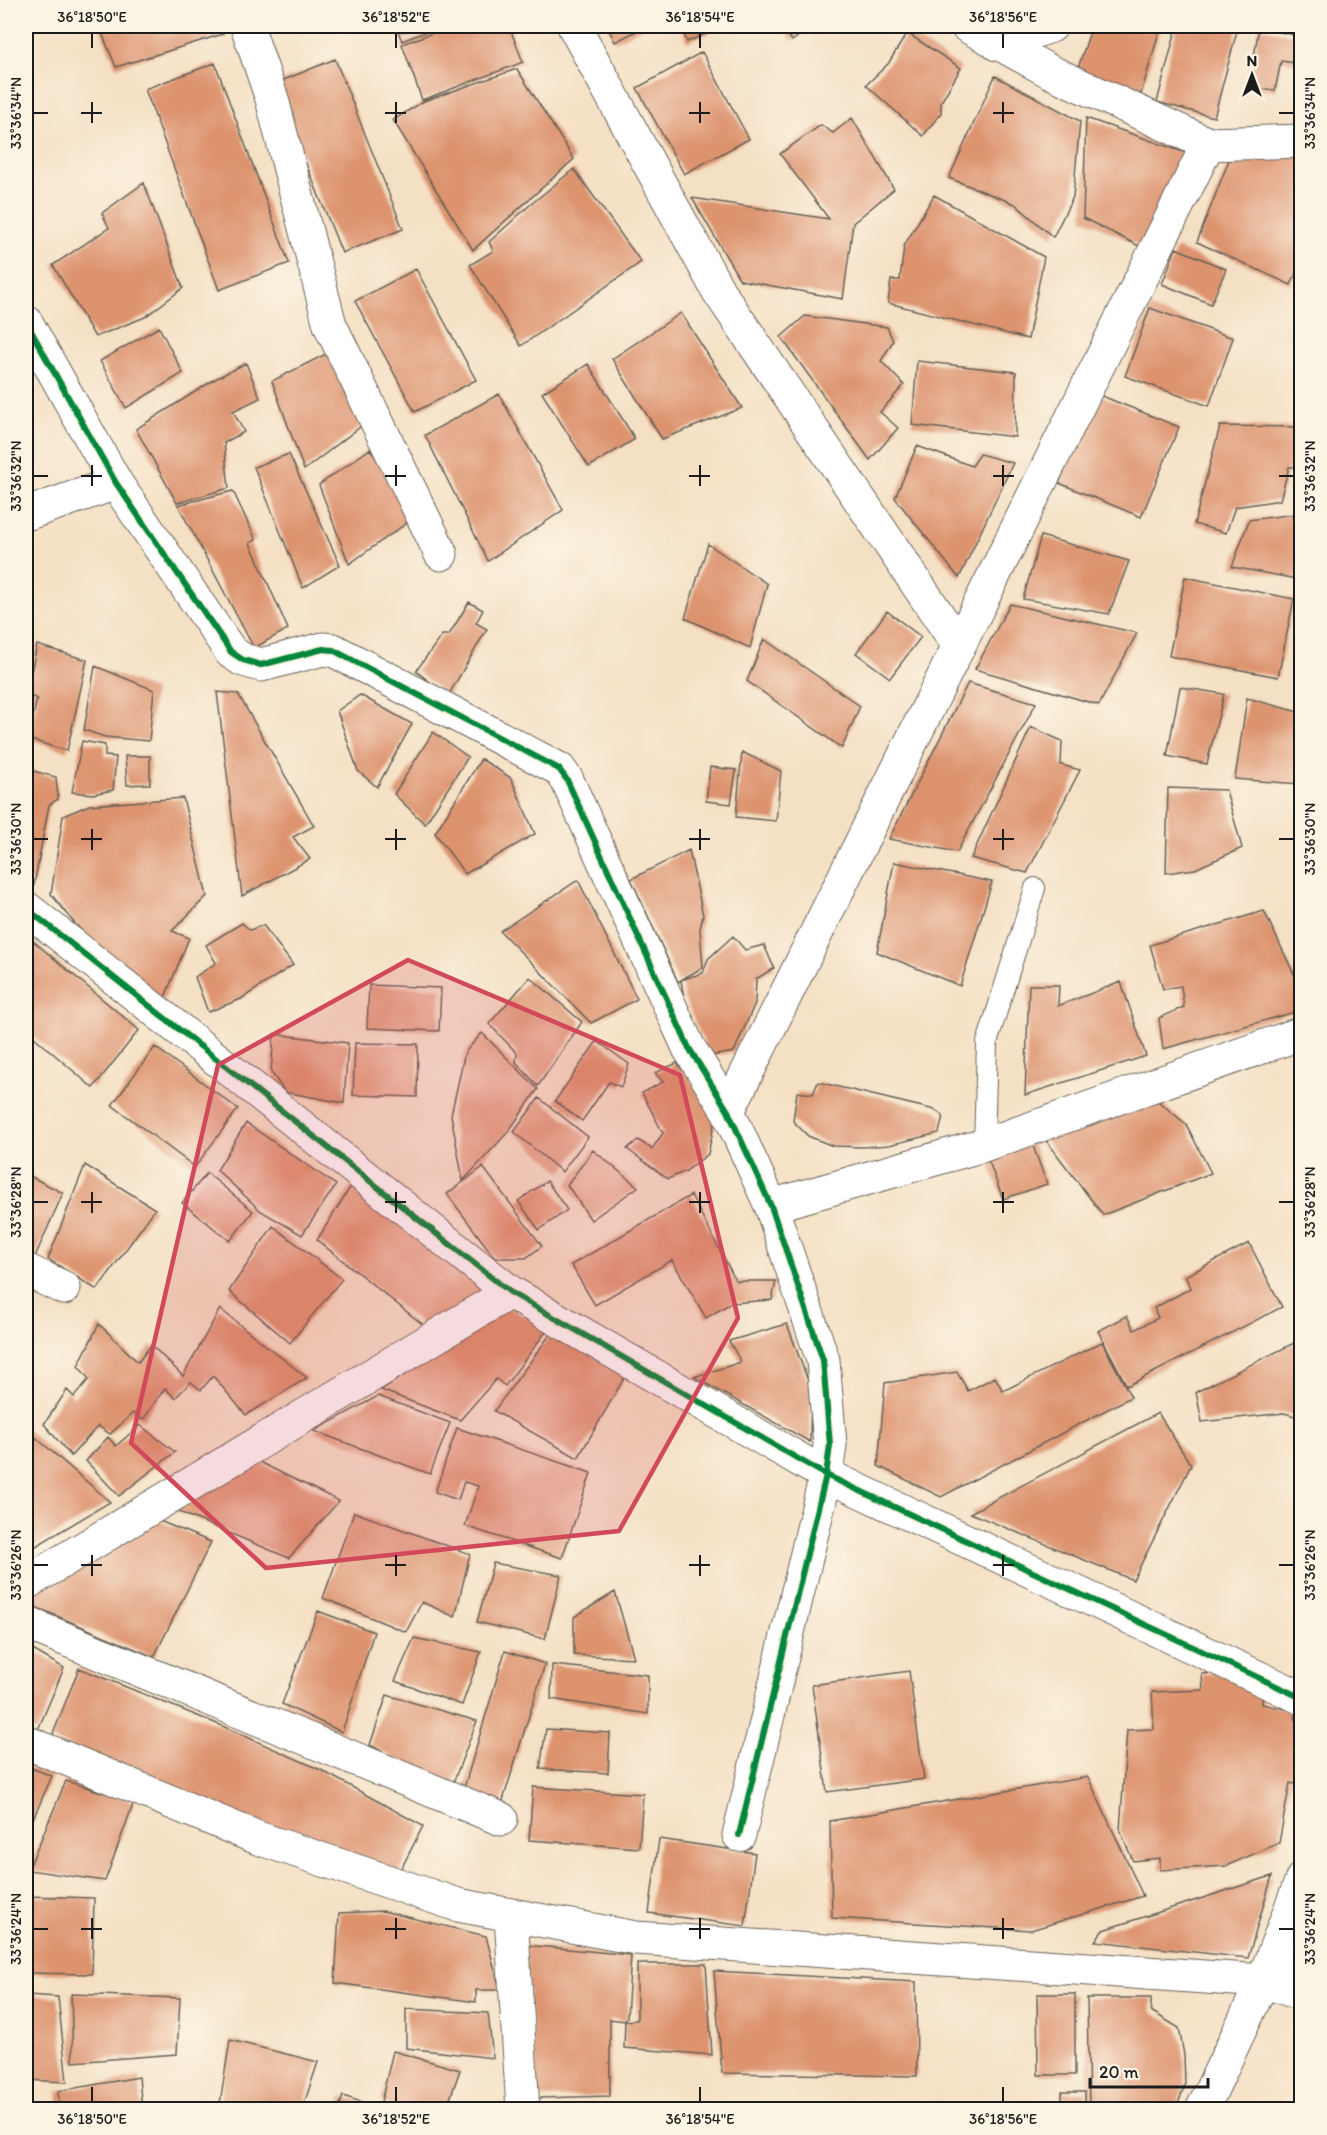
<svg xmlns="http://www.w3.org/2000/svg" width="1327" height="2135" font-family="Itim,sans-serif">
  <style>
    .building { fill: #dd936e }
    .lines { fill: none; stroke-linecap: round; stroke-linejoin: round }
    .service-casing { stroke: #686157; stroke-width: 22 }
    .minor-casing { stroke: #686157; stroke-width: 35 }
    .tertiary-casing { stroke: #686157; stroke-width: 35 }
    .service { stroke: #fff; stroke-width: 20 }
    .minor { stroke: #fff; stroke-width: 33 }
    .tertiary { stroke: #fff; stroke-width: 33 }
    .cycleway-casing { stroke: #fcf5e5; stroke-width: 10 }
    .cycleway { stroke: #00873e; stroke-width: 6 }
    .marked { fill: #d1495b; fill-opacity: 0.2; stroke: #d1495b; stroke-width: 4.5; stroke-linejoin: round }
    .ticks { fill: none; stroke: #1c1c1c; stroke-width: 2 }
    .neatline { fill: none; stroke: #1c1c1c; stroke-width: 2 }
    .ticks-label { font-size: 15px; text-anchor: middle; fill: #1c1c1c }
  </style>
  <rect width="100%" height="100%" fill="#fcf5e5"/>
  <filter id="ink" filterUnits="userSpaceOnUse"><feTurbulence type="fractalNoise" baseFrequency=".0167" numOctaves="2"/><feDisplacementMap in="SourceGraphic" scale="12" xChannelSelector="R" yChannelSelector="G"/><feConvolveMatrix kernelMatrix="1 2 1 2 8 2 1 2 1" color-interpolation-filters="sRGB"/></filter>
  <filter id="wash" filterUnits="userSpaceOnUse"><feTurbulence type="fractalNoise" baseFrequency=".008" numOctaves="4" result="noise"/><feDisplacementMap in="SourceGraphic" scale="24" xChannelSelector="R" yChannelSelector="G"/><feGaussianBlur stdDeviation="1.35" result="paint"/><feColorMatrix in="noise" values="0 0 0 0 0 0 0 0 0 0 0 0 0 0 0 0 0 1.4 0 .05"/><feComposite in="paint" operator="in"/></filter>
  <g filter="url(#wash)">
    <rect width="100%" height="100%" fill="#f4e0c4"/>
    <g id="blocks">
      <!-- building -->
      <path class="building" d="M99 26H219L223 34 116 67Z
        M396 26H441L402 41Z
        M452 26H509L523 62 422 100 402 44Z
        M607 26H646L615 42Z
        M681 26H724L687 42Z
        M781 26H812L792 41Z
        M1092 26H1161L1140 97 1076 74Z
        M1177 26 1238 27 1214 117 1157 102Z
        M1259 27 1302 37V66L1296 63 1281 61 1275 91 1249 87Z
        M907 33 961 68 941 102V113L923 136 866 85 888 64Z
        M702 52 749 139 684 174 637 88Z
        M335 59 403 229 342 253 274 84Z
        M215 63 289 263 219 290 145 89Z
        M517 69 574 159 473 250 393 120 424 101Z
        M995 76 1080 121 1073 197 1053 237 1015 204 949 178Z
        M852 118 894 189 853 223 843 299 740 280 692 198 829 219 780 154 821 125 833 133Z
        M1086 118 1186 153 1149 251 1083 218Z
        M1234 147 1302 155V258L1291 285 1197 242Z
        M574 169 641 262 521 346 470 265 493 251 489 242 531 204Z
        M144 183 183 288 145 317 95 337 53 265 109 228 102 213Z
        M934 195 1044 257 1028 339 888 303 891 280H900L904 246Z
        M1176 248 1226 269 1211 304 1162 284Z
        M416 269 476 380 415 412 355 301Z
        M1150 308 1233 338 1209 406 1125 376Z
        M681 313 742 408 662 439 612 359Z
        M805 316 887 327 893 341 881 361 904 385 880 412 898 428 870 460 781 337Z
        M159 327 183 373 126 408 100 361Z
        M328 353 369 420 304 470 272 381Z
        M917 361 1016 372 1015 437 912 425Z
        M246 363 260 398 233 411 244 432 224 443 229 488 177 503 136 429 217 378Z
        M588 364 635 439 589 467 542 393Z
        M499 394 563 510 488 561 425 435Z
        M1097 394 1179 427 1141 517 1059 483Z
        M1220 426 1302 427V467H1289L1280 500 1235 507 1226 533 1194 524Z
        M917 446 972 466 980 454 1013 463 959 578 895 498Z
        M370 449 415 517 349 564 319 485Z
        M289 454 340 565 303 588 254 467Z
        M233 491 256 540 250 543 288 629 254 648 178 505Z
        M1302 513V580L1232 567 1249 520Z
        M1041 536 1129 561 1109 614 1023 599Z
        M708 544 767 584 750 648 685 618Z
        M1185 577 1294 599 1278 677 1169 656Z
        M469 602 483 610 476 623 487 629 448 696 416 671 442 635H449Z
        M1010 604 1137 633 1099 705 975 669Z
        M887 611 921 637 890 678 856 653Z
        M764 639 860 706 842 748 747 681Z
        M37 645 87 660 67 751 28 739 37 699 26 694Z
        M95 666 154 690 149 741 105 737 84 730Z
        M968 683 1036 703 957 852 889 839Z
        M1180 687 1224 694 1207 764 1167 756Z
        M217 692 238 694 314 826 293 837 310 859 242 896Z
        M360 695 412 724 377 787 358 771 337 711Z
        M1247 698 1302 713V776L1300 784 1235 779Z
        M1031 727 1062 741 1061 765 1080 770 1027 873 971 858Z
        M433 732 468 757 425 824 394 794Z
        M82 741 105 745V756L116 757 113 790 93 794 72 792Z
        M742 752 781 771 776 821 736 817Z
        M125 756H150V784L127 785Z
        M481 759 511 778 535 834 465 874 435 833Z
        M710 767 736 770 731 804 706 801Z
        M26 769 56 777 58 799 49 805 34 885 26 876Z
        M1168 788 1226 790 1242 848 1195 869 1166 873Z
        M183 798 207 896 172 931 189 938 163 1002 103 952 75 924 51 894 63 816 89 805Z
        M689 850 703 915 700 929 703 967 678 982 631 879Z
        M894 862 992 882 960 986 877 952Z
        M578 880 637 999 591 1023 500 931Z
        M1264 911 1302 991V1010L1163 1049 1159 1018 1184 1007 1181 986 1163 989 1150 945Z
        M242 923 250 930 263 925 293 965 241 999 208 1012 195 977 216 963 206 945Z
        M26 935 139 1030 93 1088 26 1030Z
        M733 936 745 950 764 945 774 968 756 979 755 1003 734 1052 710 1056 684 998 681 980 703 973 708 959Z
        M530 977 582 1022 538 1086 516 1062 517 1053 489 1024Z
        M1121 982 1146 1056 1025 1095 1029 985H1059L1058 1006Z
        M369 985 441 988 439 1031 367 1028Z
        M482 1033 538 1089 508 1132 463 1181 451 1115 465 1052Z
        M274 1034 348 1043 344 1103 285 1092 271 1072Z
        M597 1041 629 1064 621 1087 609 1082 582 1121 555 1101Z
        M355 1043 418 1044 417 1097 353 1095Z
        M155 1047 238 1109 195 1167 112 1105Z
        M677 1063 690 1079 715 1121 708 1154 686 1171 668 1179 627 1149 638 1140 652 1149 663 1133 642 1093 663 1082 655 1073Z
        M818 1082 935 1110 943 1116 939 1133 889 1145 863 1147 833 1146 808 1136 793 1121 797 1092 813 1094Z
        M1152 1096 1186 1124 1211 1173 1103 1215 1042 1135Z
        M539 1098 588 1137 562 1172 514 1132Z
        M246 1123 336 1185 302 1235 261 1211 217 1170Z
        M1032 1143 1047 1184 1003 1199 988 1159Z
        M593 1150 638 1187 591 1220 567 1185Z
        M85 1165 155 1209 97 1290 48 1259Z
        M483 1167 542 1246 526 1258H495L447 1194Z
        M207 1173 253 1211 230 1241 182 1203Z
        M26 1174 63 1193 34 1259 26 1254Z
        M547 1181 567 1210 539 1230 518 1201Z
        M351 1186 486 1291 426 1327 317 1240Z
        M691 1195 736 1281H776L772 1300 731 1303 706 1318 672 1260 595 1305 571 1265Z
        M273 1226 342 1279 290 1343 229 1291Z
        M1249 1243 1282 1307 1127 1386 1098 1331 1127 1316 1134 1330 1158 1318 1154 1308 1191 1288 1185 1276Z
        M508 1307 548 1329 505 1386 496 1379 460 1420 381 1390Z
        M220 1309 307 1378 246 1415 213 1376 201 1390 191 1382 175 1398 165 1388 143 1420 133 1413 110 1434 98 1426 71 1456 44 1424 67 1390 74 1397 89 1379 78 1366 99 1324 138 1362 151 1345 183 1376Z
        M787 1324 811 1389 810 1442 694 1377 741 1362 729 1341Z
        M552 1332 626 1375 578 1458 494 1411Z
        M1102 1342 1131 1397 941 1497 878 1466 885 1383 957 1372 968 1391 995 1377 1003 1391Z
        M1294 1343H1302V1418L1284 1413 1202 1422 1196 1392Z
        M378 1396 450 1423 430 1474 314 1431Z
        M1158 1413 1191 1465 1133 1580 970 1513Z
        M140 1425 175 1452 119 1496 86 1461 108 1437 116 1446Z
        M457 1428 591 1473 562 1558 465 1526 478 1486 464 1482 458 1500 435 1492Z
        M26 1429 110 1502 26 1552Z
        M253 1459 339 1501 289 1558 172 1509Z
        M354 1512 470 1554 455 1617 422 1602 406 1632 323 1598Z
        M157 1520 211 1542 154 1657 26 1603V1597Z
        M493 1563 561 1575 545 1639 477 1622Z
        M615 1592 634 1658 574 1655V1617Z
        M318 1611 374 1632 342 1732 282 1704Z
        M414 1638 481 1652 462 1705 395 1681Z
        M26 1646 64 1668 37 1732 26 1727Z
        M505 1651 545 1664 501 1807 464 1788Z
        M552 1665 648 1675V1714L551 1699Z
        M79 1668 220 1725 321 1770 423 1826 399 1873 286 1834 51 1739Z
        M909 1671 924 1779 827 1792 812 1685Z
        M1217 1673 1264 1684 1262 1704 1295 1711 1297 1737 1302 1739V1785L1290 1783 1279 1843 1226 1866 1160 1870V1858L1133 1861 1120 1830 1127 1730 1154 1729 1152 1692 1203 1690 1202 1674Z
        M387 1695 477 1721 451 1788 370 1745Z
        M546 1729 610 1733 608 1773 540 1769Z
        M26 1766 52 1776 26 1835Z
        M1088 1777 1143 1896 1031 1930 832 1918 830 1821Z
        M66 1781 134 1802 105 1881 28 1870Z
        M533 1787 643 1794 639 1848 529 1840Z
        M659 1839 755 1853 745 1926 649 1913Z
        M1272 1876 1248 1958 1095 1941 1103 1930Z
        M26 1896 94 1898 92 1974 26 1973Z
        M383 1911 486 1936 500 1990H476V2002L335 1983 339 1913Z
        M525 1945 631 1955 627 2017 625 2021 610 2019V2096L538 2098Z
        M637 1964H706L712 2055 624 2048 625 2021 637 2020Z
        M714 1971 916 1982 917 2076 722 2073Z
        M71 1994 180 1998 177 2054 73 2062Z
        M1037 1994H1075V2075H1038Z
        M26 1995 58 1997 67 2082 26 2080Z
        M1087 1998H1151V2011L1179 2028 1184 2055 1185 2084 1176 2110H1089Z
        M406 2009 488 2013 493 2058 406 2048Z
        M230 2040 318 2062 302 2110H219Z
        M393 2051 460 2070 446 2110H401L381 2102Z
        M139 2077 142 2110H60L58 2091Z
        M1062 2092H1085V2110H1062Z
        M343 2096 383 2109V2110H338Z"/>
    </g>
  </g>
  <g filter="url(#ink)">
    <use href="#blocks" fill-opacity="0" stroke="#686157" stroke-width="1.5"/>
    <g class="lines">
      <defs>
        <path id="service" d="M984 1145 987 1043 1035 888"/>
        <path id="minor" d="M247 26 272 99 330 325 441 554
          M574 26 719 292 959 646
          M967 26 1051 72 1208 144 1302 141
          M997 44 1051 26
          M26 322 116 483 231 652 243 660 261 665 323 649 333 650 559 769 567 780 689 1048 728 1111 771 1206 823 1360 830 1445 826 1475 739 1835
          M26 908 510 1292 826 1475 1302 1698
          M728 1111 1208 144
          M771 1206 984 1145 1302 1033
          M26 1270 64 1288
          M26 1583 510 1292
          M26 1623 501 1819
          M26 1742 258 1838 458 1905 636 1938 1263 1981 1302 1994
          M511 1915 523 2110
          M1263 1981 1302 1966
          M1202 2110 1263 1981 1302 1879"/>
        <path id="tertiary" d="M26 514 116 483"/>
      </defs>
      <!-- service casing -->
      <use href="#service" class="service-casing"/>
      <!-- minor casing -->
      <use href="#minor" class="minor-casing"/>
      <!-- tertiary casing -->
      <use href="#tertiary" class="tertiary-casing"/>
      <!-- service -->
      <use href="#service" class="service"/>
      <!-- minor -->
      <use href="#minor" class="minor"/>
      <!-- tertiary -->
      <use href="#tertiary" class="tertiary"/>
      <defs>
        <path id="cycleway" d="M26 322 116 483 231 652 243 660 261 665 323 649 333 650 559 769 567 780 689 1048 728 1111 771 1206 823 1360 830 1445 826 1475 739 1835
          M26 908 510 1292 826 1475 1302 1698"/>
      </defs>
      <!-- cycleway casing -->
      <use href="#cycleway" class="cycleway-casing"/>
      <!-- cycleway -->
      <use href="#cycleway" class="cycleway"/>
    </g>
  </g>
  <!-- marked area -->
  <path class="marked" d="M408 960 680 1075 738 1318 619 1531 266 1568 131 1443 218 1065Z"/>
  <!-- ticks -->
  <path class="ticks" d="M92 33V48M396 33V48M700 33V48M1003 33V48M92 102V123M396 102V123M700 102V123M1003 102V123M33 113H48M81 113H102M385 113H406M689 113H710M993 113H1014M1279 113H1294M92 465V486M396 465V486M700 465V486M1003 465V486M33 476H48M81 476H102M385 476H406M689 476H710M993 476H1014M1279 476H1294M92 829V850M396 829V850M700 829V850M1003 829V850M33 839H48M81 839H102M385 839H406M689 839H710M993 839H1014M1279 839H1294M92 1192V1213M396 1192V1213M700 1192V1213M1003 1192V1213M33 1202H48M81 1202H102M385 1202H406M689 1202H710M993 1202H1014M1279 1202H1294M92 1555V1576M396 1555V1576M700 1555V1576M1003 1555V1576M33 1565H48M81 1565H102M385 1565H406M689 1565H710M993 1565H1014M1279 1565H1294M92 1918V1939M396 1918V1939M700 1918V1939M1003 1918V1939M33 1929H48M81 1929H102M385 1929H406M689 1929H710M993 1929H1014M1279 1929H1294M92 2087V2102M396 2087V2102M700 2087V2102M1003 2087V2102"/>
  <!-- margin -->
  <rect width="1327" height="2135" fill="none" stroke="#fcf5e5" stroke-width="66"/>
  <!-- north arrow -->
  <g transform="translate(1252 75)" stroke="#fcf5e5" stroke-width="4.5" paint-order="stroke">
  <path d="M0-4.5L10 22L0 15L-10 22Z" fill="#1c1c1c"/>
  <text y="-9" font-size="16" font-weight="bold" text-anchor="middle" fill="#1c1c1c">N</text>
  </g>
  <!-- scale -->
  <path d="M1090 2078v9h118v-9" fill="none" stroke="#1c1c1c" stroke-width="3"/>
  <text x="1099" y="2078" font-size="18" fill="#1c1c1c" stroke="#fcf5e5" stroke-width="4.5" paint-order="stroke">20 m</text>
  <rect x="33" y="33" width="1261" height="2069" class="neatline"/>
  <g class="ticks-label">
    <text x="92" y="22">36°18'50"E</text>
    <text x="396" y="22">36°18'52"E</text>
    <text x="700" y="22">36°18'54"E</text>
    <text x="1003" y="22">36°18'56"E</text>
    <text transform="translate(16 113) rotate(-90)" y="5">33°36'34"N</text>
    <text transform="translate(1310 113) rotate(-90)" y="5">33°36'34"N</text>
    <text transform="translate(16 476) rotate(-90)" y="5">33°36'32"N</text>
    <text transform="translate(1310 476) rotate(-90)" y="5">33°36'32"N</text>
    <text transform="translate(16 839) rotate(-90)" y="5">33°36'30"N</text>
    <text transform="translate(1310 839) rotate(-90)" y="5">33°36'30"N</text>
    <text transform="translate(16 1202) rotate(-90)" y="5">33°36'28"N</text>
    <text transform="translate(1310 1202) rotate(-90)" y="5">33°36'28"N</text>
    <text transform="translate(16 1565) rotate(-90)" y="5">33°36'26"N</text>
    <text transform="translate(1310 1565) rotate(-90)" y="5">33°36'26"N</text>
    <text transform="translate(16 1929) rotate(-90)" y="5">33°36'24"N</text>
    <text transform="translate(1310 1929) rotate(-90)" y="5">33°36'24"N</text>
    <text x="92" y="2124">36°18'50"E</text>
    <text x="396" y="2124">36°18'52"E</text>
    <text x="700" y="2124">36°18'54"E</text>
    <text x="1003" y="2124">36°18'56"E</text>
  </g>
</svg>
